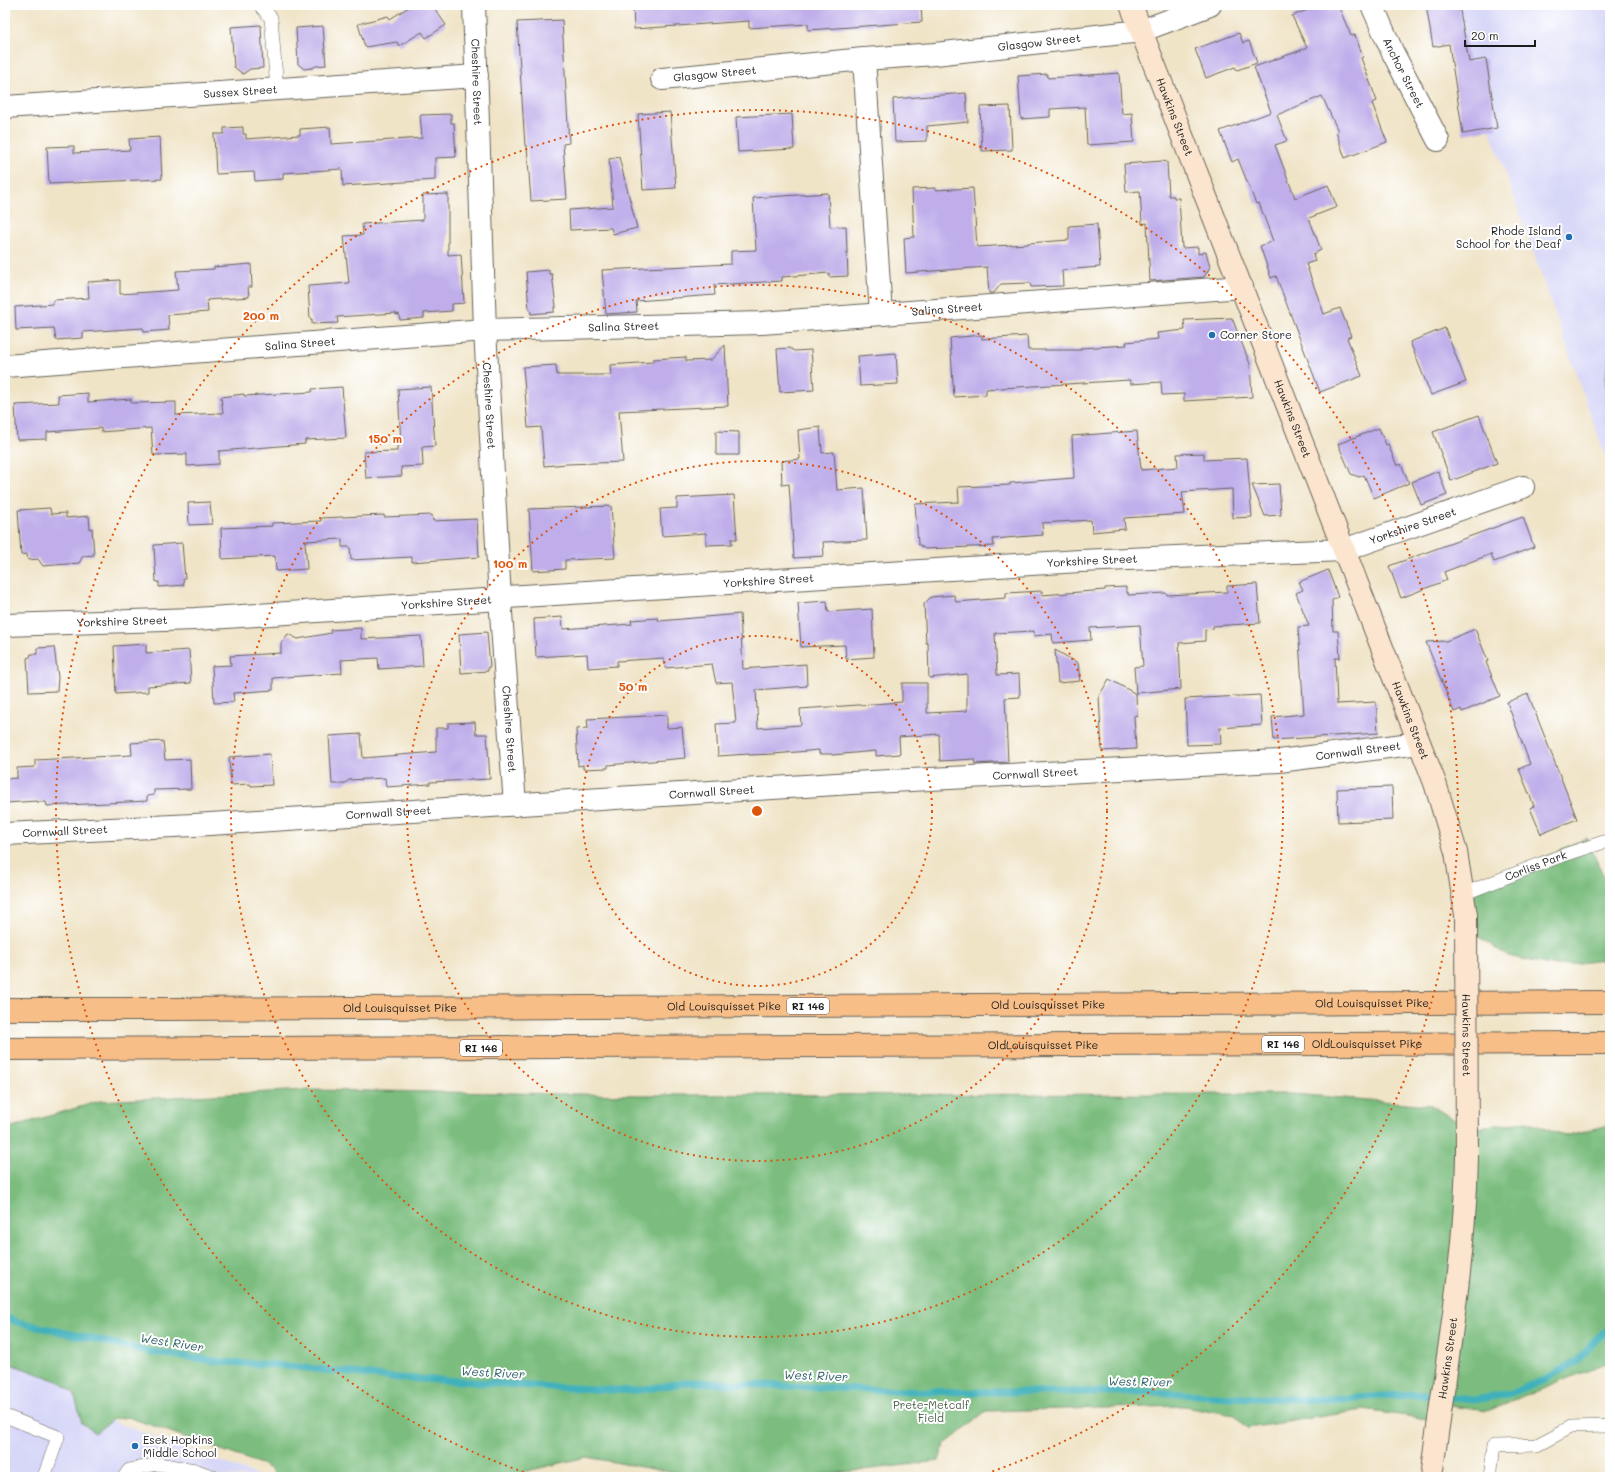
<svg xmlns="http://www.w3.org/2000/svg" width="1615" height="1482" font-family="Mali,sans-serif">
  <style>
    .built { fill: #d7d7f8 }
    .green { fill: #9ade96; stroke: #5b7d59 }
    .forest { fill: #7bbd7f; stroke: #4c6c4e }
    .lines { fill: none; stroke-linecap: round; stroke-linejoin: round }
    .stream { stroke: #41b1bb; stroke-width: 7 }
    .building { fill: #bfaeea }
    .lane-casing { stroke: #666258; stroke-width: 14 }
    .street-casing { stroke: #666258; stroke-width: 24 }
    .secondary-casing { stroke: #666258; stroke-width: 24 }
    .highway-casing { stroke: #666258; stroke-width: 24 }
    .lane { stroke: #fff; stroke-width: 13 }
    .street { stroke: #fff; stroke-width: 22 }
    .secondary { stroke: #fce5cf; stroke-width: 22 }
    .highway { stroke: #f7be88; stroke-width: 22 }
    .secondary-bridge-casing { stroke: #666258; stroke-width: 24; stroke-linecap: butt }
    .secondary-bridge { stroke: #fce5cf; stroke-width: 22 }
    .ring { fill: none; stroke: #de560d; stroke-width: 2; stroke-dasharray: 2 4 }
    .poi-dot { fill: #1f6fb2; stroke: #fff; stroke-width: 1.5 }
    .labels { text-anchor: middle; stroke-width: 4; stroke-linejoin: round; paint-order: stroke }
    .shield { fill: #fff; stroke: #606060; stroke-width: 1 }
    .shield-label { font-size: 10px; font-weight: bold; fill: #1c1c1c }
    .street-label { font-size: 11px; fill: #1c1c1c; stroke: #fff }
    .poi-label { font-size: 11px; fill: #1c1c1c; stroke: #fff; text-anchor: start }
    .park-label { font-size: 11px; fill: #486047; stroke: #fff }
    .water-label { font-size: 12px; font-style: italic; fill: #2d5f64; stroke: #fff }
    .centre { fill: #de560d; stroke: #fff; stroke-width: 2 }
    .ring-label { font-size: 12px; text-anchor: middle; font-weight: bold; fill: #de560d; stroke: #fff; stroke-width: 4; stroke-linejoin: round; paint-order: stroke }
  </style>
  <rect width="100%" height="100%" fill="#fff"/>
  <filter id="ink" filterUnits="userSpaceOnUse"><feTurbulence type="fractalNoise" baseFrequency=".025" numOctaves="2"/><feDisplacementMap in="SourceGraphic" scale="8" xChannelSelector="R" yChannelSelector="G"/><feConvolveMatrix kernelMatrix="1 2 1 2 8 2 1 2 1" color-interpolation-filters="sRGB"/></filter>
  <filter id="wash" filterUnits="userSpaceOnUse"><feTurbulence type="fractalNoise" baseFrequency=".012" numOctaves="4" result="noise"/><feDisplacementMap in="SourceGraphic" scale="16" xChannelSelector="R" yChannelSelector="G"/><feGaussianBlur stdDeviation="0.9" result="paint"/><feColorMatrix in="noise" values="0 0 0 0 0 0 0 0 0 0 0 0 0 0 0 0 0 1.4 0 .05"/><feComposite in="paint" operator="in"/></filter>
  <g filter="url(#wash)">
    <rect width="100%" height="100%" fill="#f0e4c7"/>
    <!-- built -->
    <path class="built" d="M1446 5H1610V470Z
      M5 1362 58 1381 74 1393 82 1423 99 1416 262 1477H5Z"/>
    <!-- green -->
    <path class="green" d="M1610 347V398L1605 387Z"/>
    <!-- forest -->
    <path class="forest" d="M1586 838 1606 881 1610 883V959L1555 966 1508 956 1471 932 1469 893Z
      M306 1090 641 1095 1292 1094 1431 1105 1467 1128 1527 1122 1564 1136 1610 1125V1362L1486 1411 1438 1404 1429 1419 1363 1410 1248 1428 1234 1415 1184 1406 986 1411 944 1445 939 1461 803 1477H697L586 1457 502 1477H277L270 1469 261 1464 128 1417 113 1419 95 1433 82 1423 74 1393 58 1381 5 1362V1129L100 1101Z"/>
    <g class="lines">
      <!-- stream -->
      <path class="stream" d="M5 1317 17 1322 151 1352 222 1362 278 1365 398 1378 461 1381 531 1386 633 1391 689 1382 905 1391 972 1392H1152L1229 1397 1285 1399H1340L1412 1394 1474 1400 1508 1394 1542 1381 1577 1360 1610 1327"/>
    </g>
    <g id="blocks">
      <!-- building -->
      <path class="building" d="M412 5H432L446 25 426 38 422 32 399 46 397 42 365 47 358 24 388 16 390 19Z
        M633 5H921L922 22 808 30V24L749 28V21L634 29Z
        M1320 5H1338L1351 36 1355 35 1363 57 1361 58 1377 101 1372 103 1387 142 1345 158 1336 132 1338 131 1322 96 1277 115 1287 141 1275 145 1295 198 1328 185 1337 207 1309 218 1321 250 1313 254 1315 261 1306 264 1324 314 1340 308 1351 336 1347 338 1362 376 1320 392 1276 276 1271 278 1260 246 1273 241 1259 203 1256 204 1238 159 1232 162 1220 131 1271 112 1254 67 1307 48 1292 16Z
        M1426 5H1459L1469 62 1486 59 1497 128 1463 134 1449 44 1433 47Z
        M562 20 569 143 563 144 567 199 531 201 527 146H525L517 22Z
        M261 25 263 68 250 69 243 74 234 67 231 27Z
        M323 26 326 65 316 66 312 68 304 69 298 64 296 28Z
        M1239 33 1243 43 1249 41 1257 63 1237 70 1235 67 1206 78 1195 49Z
        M1119 73 1122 114 1132 113 1134 142 1087 145 1085 107 1050 109V117L1021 119 1018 76 1047 74 1048 78Z
        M966 93 968 122 927 126V141L895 142 893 99Z
        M1010 106 1012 150 982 151 980 107Z
        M670 112 676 188 643 190 638 114Z
        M451 114V123H454L456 157 435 158V180L343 186 342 169 283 173V179L255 181 254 172 216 174 214 134H224V128L243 127V134H246V139L300 135V129L330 127 331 144 422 138 420 115Z
        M792 114 794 149 738 152 736 117Z
        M160 137 162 179 49 184 47 147 74 146V153L130 150 129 139Z
        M619 157 637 228 613 234 611 228 570 230 569 210 613 207 609 159Z
        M1162 161 1167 162 1169 196H1174V198H1179L1182 248 1198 247V254L1206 252 1210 267 1204 277 1150 281 1147 223 1142 224 1140 191 1126 192 1124 164Z
        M935 188V190L973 188 977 247 1028 244V243L1069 240V226L1097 224 1100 267 1062 270 1063 286 1031 287 1030 283 1001 284 994 293H989L987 267 906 273 904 238 914 237 912 189Z
        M828 193 830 227 846 226 848 276 829 277V273L782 277V281L714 285 715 295 636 301 637 312 606 314 602 270 731 264V251L756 250 753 198Z
        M448 194V255L461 254 464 303 452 304V311L424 313V318L400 320 399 314 396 315V313L337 317 338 323 312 324V319H310L308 286 349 283 344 236 363 235 362 224 423 220V195Z
        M251 264 252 287H248L249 297 207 300 208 312 168 315 169 330 144 332 143 328 83 332V338L56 340 54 328 16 330 15 307 53 304V300L89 298 88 282 120 280V294L178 290 176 271 214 269V267Z
        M549 270V274H552L556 307H554V312L531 314 530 309H529L526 272Z
        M1232 318 1250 364 1252 397 1184 401V394L1162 395 1161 382 1130 384V380L986 389V395L954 397 950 338 982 335V339L1027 336 1028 350H1081V348L1127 345 1126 342 1158 339 1157 333 1185 330 1184 320Z
        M1445 328 1466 382 1431 395 1410 342Z
        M725 345 728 406 619 411 623 462 567 464 544 466 541 427 528 428 523 367 556 365 557 375H611L610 365 653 362V359L686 357V361L711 360Z
        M790 348 794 351 811 350 814 390 780 392 777 349Z
        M896 353 898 384 860 386 858 356Z
        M342 387 346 438 305 440V444L219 451V464L187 466V454L153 455 151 428 101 432V428L47 432V439L17 440 15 405 59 403 58 395 88 393V402L131 399V403L176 402V415L223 413 221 397 244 394V396L312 392V389Z
        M431 387 435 446 422 447 423 466 401 467 402 476 366 478 364 452 397 451V446L401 445 398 389Z
        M1479 415 1497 463 1451 481 1433 432Z
        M820 427 822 453 834 452 837 490 864 488 867 540 823 542 824 556 794 558 789 484 782 485 781 461 800 459 798 430Z
        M1379 428 1386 445 1388 444 1397 466 1401 464 1409 483 1374 498 1364 475 1359 477 1351 474 1338 444Z
        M716 431 739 432V455H716Z
        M1137 431 1141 470 1178 467 1177 454 1204 453V460L1247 458 1252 517 1233 518 1232 489 1182 492 1185 514 1124 518 1125 529 1092 532 1091 520 1042 523 1043 535 993 539 994 546 925 549 918 544 915 504 959 502 958 487 1010 485V483L1074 478 1072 436Z
        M1438 471 1447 495 1421 505 1412 482Z
        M1279 484 1281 515 1265 516 1252 485Z
        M734 495 737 539H731L732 544 706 545V533L662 536 660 509 677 508V498Z
        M210 502 212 524 189 525 188 503Z
        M611 506 615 558 565 560V569L533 571 529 509Z
        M50 508 51 514 66 513V518L89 516 90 529 92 528 94 555 83 556 79 563 43 566 38 559 28 560 27 554 21 555 18 510Z
        M384 515V517L432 515 433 521 477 519 479 557 412 562V557L351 560 350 547H342V539L305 541 307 569 276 571 275 556 222 559 221 528 272 526V523L321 521V518Z
        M1523 517 1534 547 1494 562 1491 554 1444 572 1447 580 1401 598 1389 566Z
        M182 543 185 579 183 580 184 585 159 587V582H156L154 545Z
        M1328 570 1338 597 1332 600 1333 631H1338L1340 658H1335L1337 704 1376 702 1378 733 1274 740 1272 717 1304 714 1298 627 1309 626 1296 593 1303 590 1299 582Z
        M1257 584 1260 623 1213 626V629L1205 630V641L1179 643 1181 689 1136 693 1134 667 1143 666 1140 625 1090 628 1091 640 1053 643 1052 634 1034 636V631L995 633 997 675 1019 674 1020 697 1005 698 1008 762 975 764 974 759 940 761 939 734 899 737 900 754 876 756V751L832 755V754H819V750L774 754 749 755V754L718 756 716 724 736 723 732 682 716 683 712 664 665 668 664 658 617 661V666L588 668 587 654 536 657 534 619 562 617 563 629 632 624 631 620 658 618 659 621 740 614 743 669 806 664 807 686 756 690 758 728 801 725 800 709 902 702V683H927V713L967 711V674L929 678 928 643H926L924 604 931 597 954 595 956 602 1006 598V593L1042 591V595L1105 590V588L1126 587V592H1128V595L1166 593 1167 595 1227 592V586Z
        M827 601 828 612 872 609 874 657 846 659 845 645 801 647 798 603Z
        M361 628V639L421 636 423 666 379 669 378 658 341 660 342 673 273 678V690L233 693 234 702 214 703 212 666 231 665 230 656 281 653V643L288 634 298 639 331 633 330 630Z
        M1475 629 1488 661 1486 662 1500 696 1462 712 1461 709 1454 712 1426 642 1446 641Z
        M487 632 490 667H488V671L461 673 459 634Z
        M146 644V653L189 650 191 683 148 686V692L116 694 114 646Z
        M54 647 58 677 57 691 29 692 27 658 30 657 31 654H37V648Z
        M1055 650 1078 663 1080 681 1058 683Z
        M1109 679 1136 694 1137 715 1134 716 1136 749 1102 751 1099 696Z
        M1528 694 1577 819 1541 834 1530 808 1534 806 1519 769 1530 764 1507 702Z
        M1260 695 1262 725 1220 728 1221 744 1187 745 1185 699Z
        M667 715V728L682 727 685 758 608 765V768L583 769V765L578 766 576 729 588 728 587 719Z
        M475 722 476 734H487L490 779 430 782V784L386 787 385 778 349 780 344 784H332L329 736 361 734 363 758 436 752V728H448V723Z
        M163 741 165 760 190 759 191 789 154 790V795L147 796V801L47 806 46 802H37V801L5 803V779L17 778V768L35 767V760L132 755 131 743Z
        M270 754 272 785 251 786 250 784 231 785 229 757Z
        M1392 787 1393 820 1338 822 1337 789Z"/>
    </g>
  </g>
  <g filter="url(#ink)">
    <use href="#blocks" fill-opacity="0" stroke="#666258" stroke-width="1"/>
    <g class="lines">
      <defs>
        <g id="lane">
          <path d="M260 5 271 18 277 89"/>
          <path id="s1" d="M1463 894 1558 857 1610 840"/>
          <path d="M5 1416 58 1437 44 1477"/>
          <path d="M124 1477 129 1470 158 1464 195 1470 214 1477"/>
          <path d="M1490 1477 1494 1446 1537 1445 1571 1427 1607 1426 1610 1425"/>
        </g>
        <g id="street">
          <path id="s2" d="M474 5 485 330 500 599 515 805"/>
          <path id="s3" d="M1372 5 1392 51 1438 140"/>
          <path d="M864 59 881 314"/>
          <path id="s4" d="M662 79 864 59 935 54 1141 31 1210 5"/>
          <path id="s5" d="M5 107 477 76"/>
          <path id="s6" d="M5 366 485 330 762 323 1242 287"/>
          <path id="s7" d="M5 625 195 619 500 599 507 597 1080 561 1344 550 1523 487"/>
          <path id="s8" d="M5 834 194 825 852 783 1279 761 1419 743"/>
        </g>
        <g id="secondary">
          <path id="s9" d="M1131 5 1435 783 1456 852 1466 915"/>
          <path id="s10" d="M1431 1477C1445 1370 1465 1264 1467 1156"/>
        </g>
        <g id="highway">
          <path id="s11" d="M5 1009H171L1610 1002"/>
          <path id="s12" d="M5 1049 1610 1043"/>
        </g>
      </defs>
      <!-- lane casing -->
      <use href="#lane" class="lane-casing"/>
      <!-- street casing -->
      <use href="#street" class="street-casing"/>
      <!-- secondary casing -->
      <use href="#secondary" class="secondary-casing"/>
      <!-- highway casing -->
      <use href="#highway" class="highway-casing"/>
      <!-- lane -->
      <use href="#lane" class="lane"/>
      <!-- street -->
      <use href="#street" class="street"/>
      <!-- secondary -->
      <use href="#secondary" class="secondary"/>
      <!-- highway -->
      <use href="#highway" class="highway"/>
      <defs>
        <g id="secondary-bridge">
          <path id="s13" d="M1466 915 1467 1156"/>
        </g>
      </defs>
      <!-- secondary-bridge casing -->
      <use href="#secondary-bridge" class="secondary-bridge-casing"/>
      <!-- secondary-bridge -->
      <use href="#secondary-bridge" class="secondary-bridge"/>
    </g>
  </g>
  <!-- distance rings -->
  <g class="ring">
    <circle cx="757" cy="811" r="175"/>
    <circle cx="757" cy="811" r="350"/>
    <circle cx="757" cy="811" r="526"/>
    <path d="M535 1476A701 701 0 1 1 979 1476"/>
  </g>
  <!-- markers -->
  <g class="poi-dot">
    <circle cx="1569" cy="237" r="4"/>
    <circle cx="1212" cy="335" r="4"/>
    <circle cx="135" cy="1446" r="4"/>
  </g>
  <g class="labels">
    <!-- shield labels -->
    <g class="shield">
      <rect x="787" y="998" width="42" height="16" rx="3"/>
      <rect x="1262" y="1036" width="42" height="16" rx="3"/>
      <rect x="460" y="1040" width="42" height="16" rx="3"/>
    </g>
    <g class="shield-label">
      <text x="808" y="1010">RI 146</text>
      <text x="1283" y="1048">RI 146</text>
      <text x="481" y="1052">RI 146</text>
    </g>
    <!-- street labels -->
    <g class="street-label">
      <text dy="4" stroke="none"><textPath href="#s4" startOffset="379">Glasgow Street</textPath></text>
      <text dy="4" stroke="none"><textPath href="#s3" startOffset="75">Anchor Street</textPath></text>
      <text dy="4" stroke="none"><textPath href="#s4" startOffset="53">Glasgow Street</textPath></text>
      <text dy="4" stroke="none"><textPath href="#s2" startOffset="77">Cheshire Street</textPath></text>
      <text dy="4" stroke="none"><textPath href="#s5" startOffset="236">Sussex Street</textPath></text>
      <text dy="4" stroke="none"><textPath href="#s9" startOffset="120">Hawkins Street</textPath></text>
      <text dy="4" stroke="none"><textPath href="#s6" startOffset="944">Salina Street</textPath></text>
      <text dy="4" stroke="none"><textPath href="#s6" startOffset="620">Salina Street</textPath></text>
      <text dy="4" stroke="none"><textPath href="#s6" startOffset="296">Salina Street</textPath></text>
      <text dy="4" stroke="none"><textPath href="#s2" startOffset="401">Cheshire Street</textPath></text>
      <text dy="4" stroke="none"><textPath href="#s9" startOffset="444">Hawkins Street</textPath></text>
      <text dy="4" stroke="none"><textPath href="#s7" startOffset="1414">Yorkshire Street</textPath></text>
      <text dy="4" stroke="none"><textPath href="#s7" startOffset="1089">Yorkshire Street</textPath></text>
      <text dy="4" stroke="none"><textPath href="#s7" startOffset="765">Yorkshire Street</textPath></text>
      <text dy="4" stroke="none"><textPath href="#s7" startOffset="442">Yorkshire Street</textPath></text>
      <text dy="4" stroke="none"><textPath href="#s7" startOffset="117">Yorkshire Street</textPath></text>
      <text dy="4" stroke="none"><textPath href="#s9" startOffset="768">Hawkins Street</textPath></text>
      <text dy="4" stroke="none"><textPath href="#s2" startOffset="725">Cheshire Street</textPath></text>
      <text dy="4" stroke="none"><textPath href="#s8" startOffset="1356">Cornwall Street</textPath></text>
      <text dy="4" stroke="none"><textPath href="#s8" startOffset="1032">Cornwall Street</textPath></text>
      <text dy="4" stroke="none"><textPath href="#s8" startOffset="708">Cornwall Street</textPath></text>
      <text dy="4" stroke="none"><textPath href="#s8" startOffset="384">Cornwall Street</textPath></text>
      <text dy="4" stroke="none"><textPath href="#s8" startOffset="60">Cornwall Street</textPath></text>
      <text dy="4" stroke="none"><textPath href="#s1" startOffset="78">Corliss Park</textPath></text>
      <text dy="4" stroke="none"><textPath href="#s11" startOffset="1367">Old Louisquisset Pike</textPath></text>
      <text dy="4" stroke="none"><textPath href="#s11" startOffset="1043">Old Louisquisset Pike</textPath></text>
      <text dy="4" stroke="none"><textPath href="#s11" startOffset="719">Old Louisquisset Pike</textPath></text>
      <text dy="4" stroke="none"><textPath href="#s11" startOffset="395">Old Louisquisset Pike</textPath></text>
      <text dy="4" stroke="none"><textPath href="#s13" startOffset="120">Hawkins Street</textPath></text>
      <text dy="4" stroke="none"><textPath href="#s12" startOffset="1362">OldLouisquisset Pike</textPath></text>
      <text dy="4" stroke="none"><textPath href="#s12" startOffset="1038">OldLouisquisset Pike</textPath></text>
      <text dy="4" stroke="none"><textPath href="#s10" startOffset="120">Hawkins Street</textPath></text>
    </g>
    <!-- poi labels -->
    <g class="poi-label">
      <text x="1561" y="235" text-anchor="end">Rhode Island<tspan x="1561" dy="13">School for the Deaf</tspan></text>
      <text x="1220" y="339">Corner Store</text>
      <text x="143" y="1444">Esek Hopkins<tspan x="143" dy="13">Middle School</tspan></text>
    </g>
    <!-- park labels -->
    <g class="park-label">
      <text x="931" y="1409">Prete-Metcalf<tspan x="931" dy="13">Field</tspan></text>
    </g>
    <!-- water labels -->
    <g class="water-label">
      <text transform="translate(172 1343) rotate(9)" y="4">West River</text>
      <text transform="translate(493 1373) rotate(3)" y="4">West River</text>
      <text transform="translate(816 1376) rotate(2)" y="4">West River</text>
      <text transform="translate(1140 1382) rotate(1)" y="4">West River</text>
    </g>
  </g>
  <circle cx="757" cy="811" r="6" class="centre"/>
  <g class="ring-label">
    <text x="261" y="320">200 m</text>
    <text x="385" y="443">150 m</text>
    <text x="510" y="568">100 m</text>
    <text x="633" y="691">50 m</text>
  </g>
  <!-- margin -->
  <rect width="1615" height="1482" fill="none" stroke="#fff" stroke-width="20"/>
  <!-- scale -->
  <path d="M1465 40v6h70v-6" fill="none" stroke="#1c1c1c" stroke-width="2"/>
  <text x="1471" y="40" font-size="12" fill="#1c1c1c" stroke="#ffffff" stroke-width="3" paint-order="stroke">20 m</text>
</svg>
